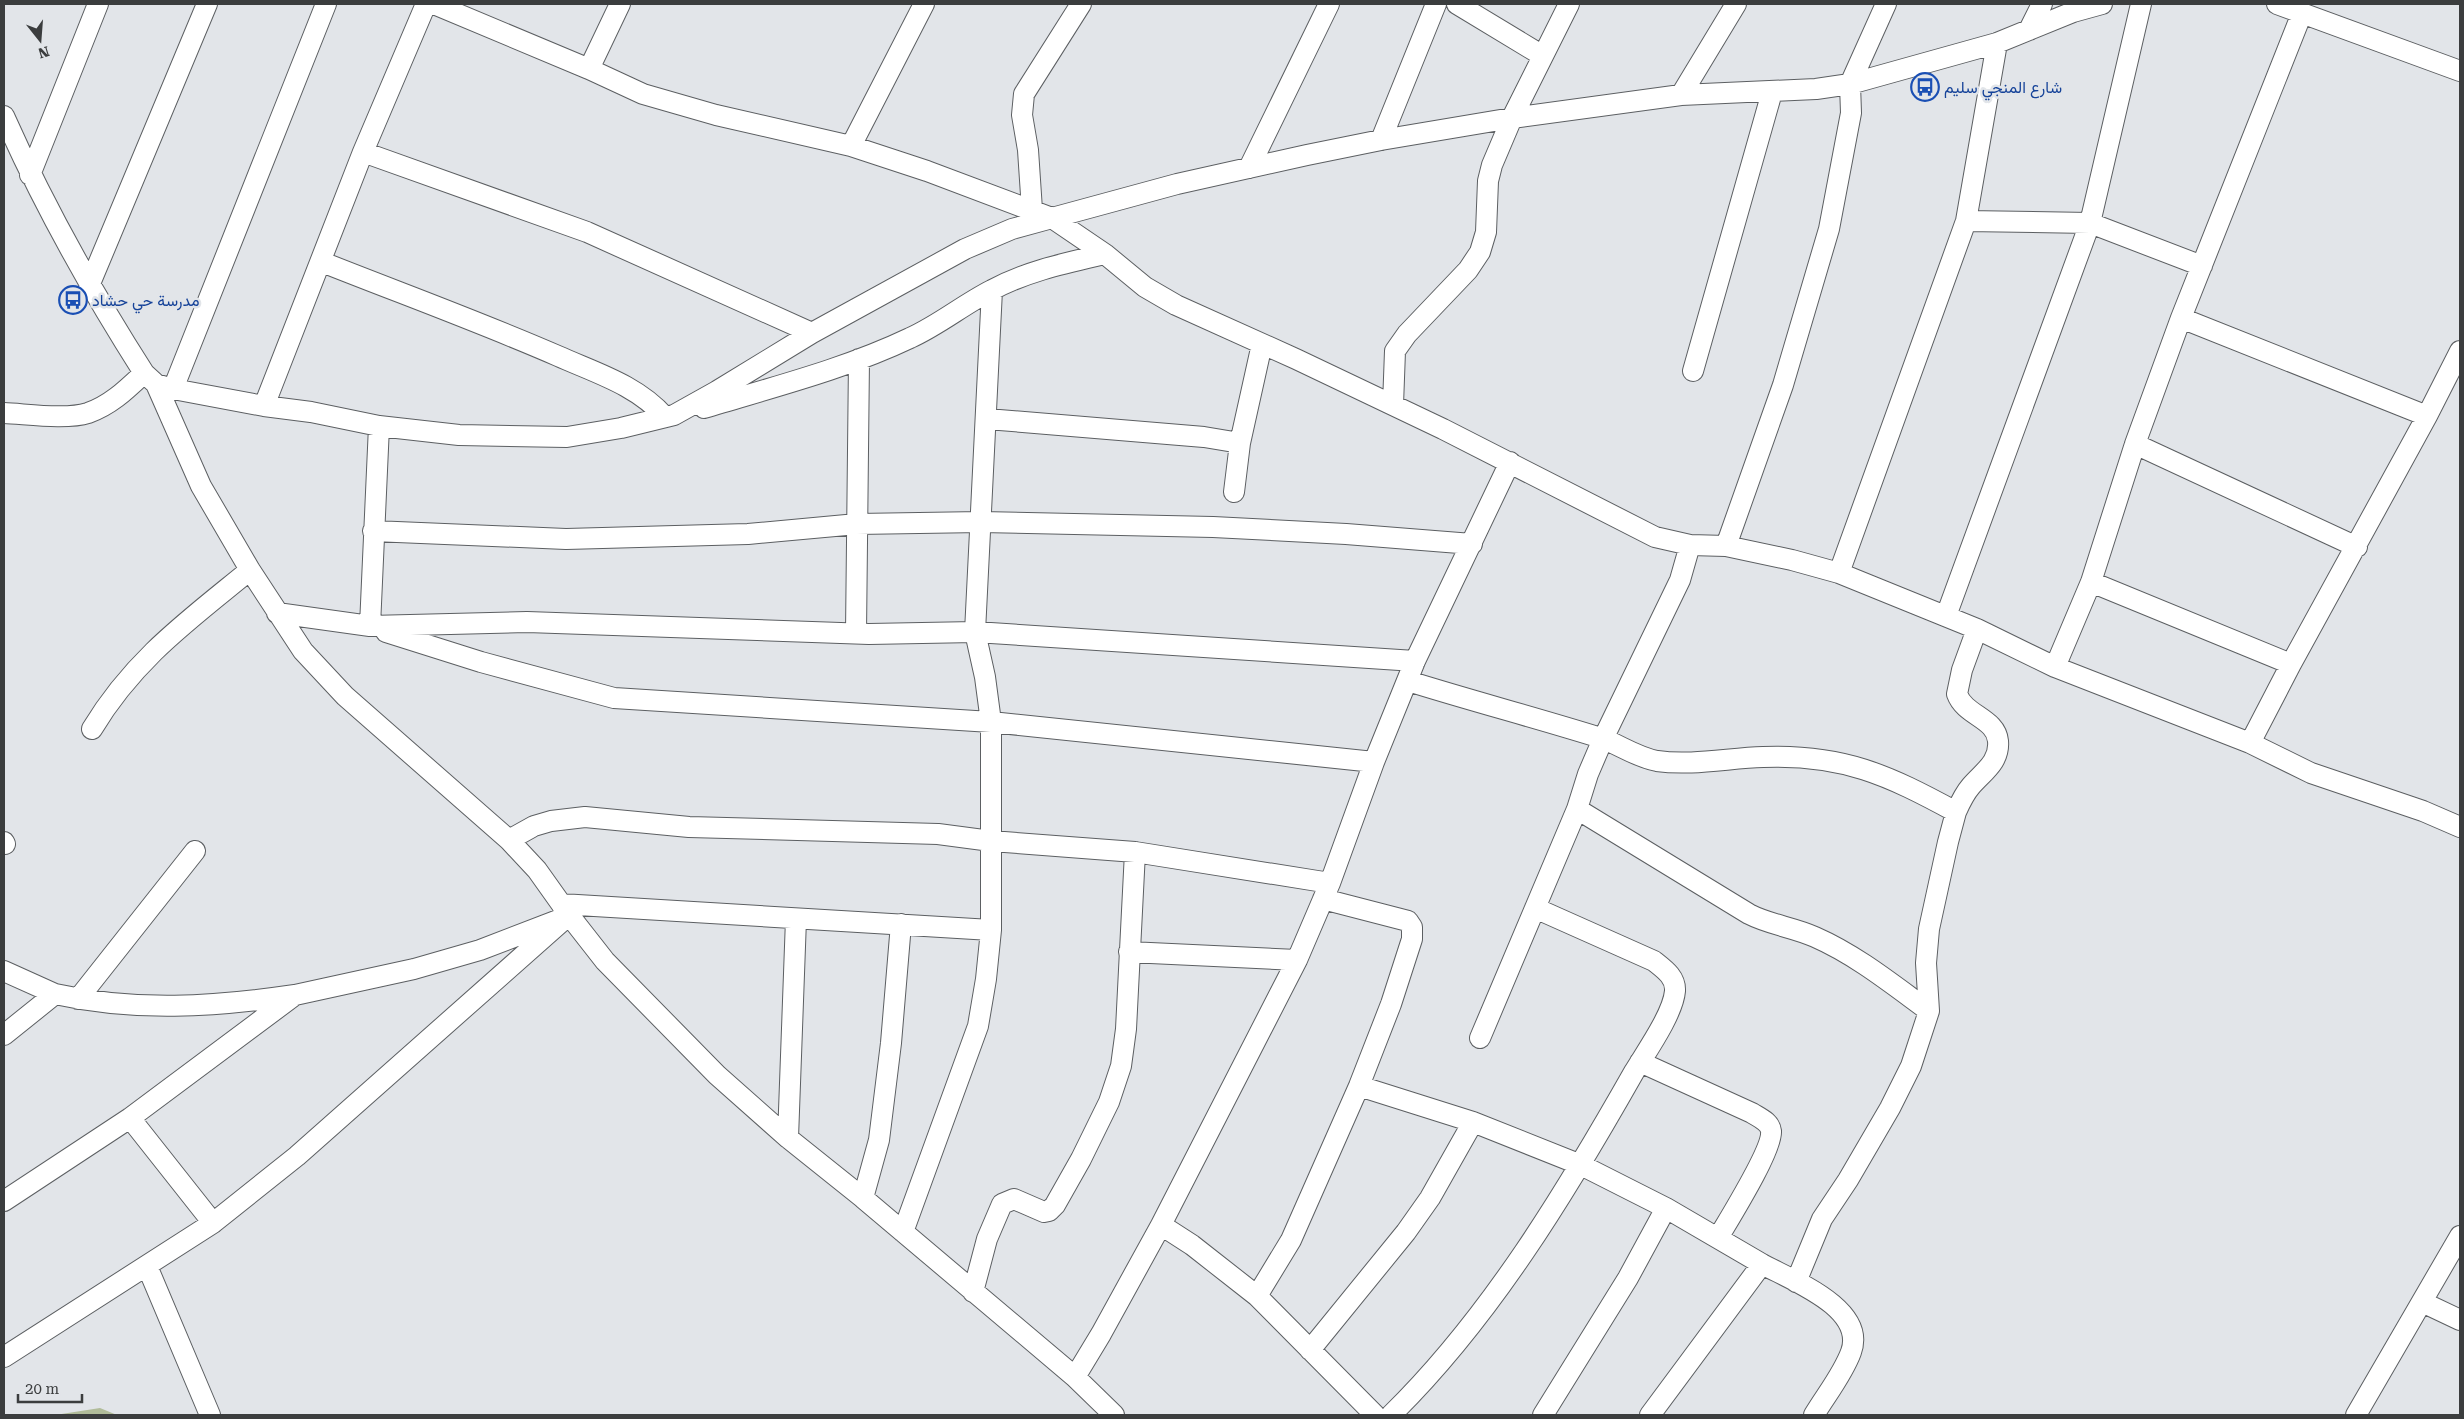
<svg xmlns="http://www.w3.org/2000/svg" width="2464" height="1419" font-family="'Roboto Serif',Vazirmatn,serif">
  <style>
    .green { fill: #b1bc9a }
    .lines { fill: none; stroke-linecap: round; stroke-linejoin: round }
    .minor-casing { stroke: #5c5f62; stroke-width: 22 }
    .minor { stroke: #fff; stroke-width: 20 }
    .labels { text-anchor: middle; stroke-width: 5; stroke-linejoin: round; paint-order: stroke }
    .transit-label { font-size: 16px; fill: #164399; stroke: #e2e5e9; text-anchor: start }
  </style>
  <rect width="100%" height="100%" fill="#e2e5e9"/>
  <!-- green -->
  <path class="green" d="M100 1408 117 1415H55Z"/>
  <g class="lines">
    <defs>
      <path id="minor" d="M434 4 589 69 643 94 716 115 851 146 927 171 1052 218 1105 254C1066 263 1027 271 992 290 964 304 939 325 910 338 845 369 773 387 704 408
        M1457 4 1543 56
        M2277 4 2460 71
        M2029 30 2042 4
        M589 69 620 4
        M1681 95 1736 4
        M4 116C44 206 91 290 144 373L156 384 173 389 264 406 311 412 379 426 459 435 567 437 621 428 674 415 717 391 812 333 965 249 1012 229 1052 218 1177 184 1307 155 1381 140 1512 118 1681 95 1816 89 1850 84 1997 43 2073 12 2102 4
        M1381 140 1436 4
        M851 146 924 4
        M363 152 587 232 812 333
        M1249 168 1329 4
        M30 175 98 4
        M1032 210 1028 150 1022 115 1024 94 1081 4
        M1966 221 2090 223 2202 266
        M1105 254 1145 287 1176 305 1296 359 1443 429 1655 537 1690 545 1726 546 1792 560 1839 573 1977 629 2055 667 2250 743 2291 664 2427 416 2181 318 2302 13
        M322 262C400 293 480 322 558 356 596 373 637 385 665 417
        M89 286 207 4
        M1693 371 1772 92
        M156 384 201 486 250 570 303 651 345 696 509 840 537 870 569 915 605 961 717 1075 788 1138 863 1198 1075 1377 1114 1415
        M173 389 326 4
        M1393 405 1395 351 1407 334 1468 270 1480 252 1486 232 1488 181 1492 165 1512 118 1569 4
        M264 406 363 152 426 4
        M4 413C27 414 66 420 88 413 111 405 127 389 144 373
        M2427 416 2460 351
        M987 419 1204 437 1240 443 1262 344
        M2135 444 2357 547
        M1234 492 1240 443
        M373 531 566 539 748 534 857 524 981 522 1213 527 1346 534 1472 544
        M1726 546 1783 385 1829 229 1851 113 1850 84 1886 4
        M1839 573 1966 221 1997 43
        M2091 582 2291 664
        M277 613 370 626 379 426
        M1946 616 2090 223 2141 4
        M370 626 527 622 869 634 975 632 1415 661
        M386 632 481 662 614 698 991 722 1374 762
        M856 633 859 359
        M2055 667 2091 582 2135 444 2181 318
        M1408 681C1472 701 1537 718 1601 738 1620 745 1636 757 1657 761 1691 766 1729 758 1763 757 1843 754 1888 775 1956 812L1948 842 1929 929 1926 963 1929 1011 1911 1066 1890 1108 1848 1180 1822 1219 1796 1282
        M92 729C134 659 189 620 250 570
        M2250 743 2311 773 2423 811 2460 827
        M1577 809 1749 914C1770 925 1793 927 1815 937 1856 955 1892 984 1929 1011
        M1956 812C1960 803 1964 794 1971 786 1983 772 2000 762 1998 741 1996 718 1965 716 1957 694L1962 670 1977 629
        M509 840 534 826 551 821 585 817 689 827 938 834 991 841 1135 852 1330 883
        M4 842 5 844
        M1323 899 1408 921 1412 927V939L1391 1004 1359 1086 1291 1240 1257 1296 1375 1415
        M561 904 991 930
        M1129 952 1297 960
        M4 971 55 994
        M295 995 414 969 480 950 558 920
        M78 999 195 851
        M4 1035 55 994C136 1012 213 1007 295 995L130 1118 4 1201
        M1480 1038 1577 809 1588 774 1603 739 1680 580 1690 545
        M1640 1062 1752 1113C1760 1118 1770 1122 1771 1131 1773 1149 1729 1219 1718 1238
        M1359 1086 1473 1122 1581 1165 1666 1208
        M130 1118 213 1223
        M788 1138 796 919
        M863 1198 879 1140 891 1043 901 924
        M1161 1225 1192 1245 1257 1296
        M903 1232 978 1026 986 979 991 930V722L985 677 975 632 992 290
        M1762 1264C1791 1280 1867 1308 1851 1352 1843 1374 1826 1395 1814 1415
        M147 1266 210 1415
        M973 1292 987 1239 1002 1204 1014 1199 1044 1212 1049 1211 1055 1205 1081 1159 1109 1102 1121 1066 1126 1029 1135 852
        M2422 1302 2460 1320
        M1310 1350 1406 1232 1430 1198 1473 1122
        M4 1357 213 1223 297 1156 569 915
        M1075 1377 1101 1334 1161 1225 1297 960 1330 883 1374 762 1415 661 1510 462
        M1391 1415C1490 1318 1566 1192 1634 1072 1646 1052 1673 1014 1675 991 1676 977 1664 969 1654 961L1535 908
        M1543 1415 1628 1278 1666 1208 1762 1264 1650 1415
        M2356 1415 2460 1236"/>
    </defs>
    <!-- minor casing -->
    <use href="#minor" class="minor-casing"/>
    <!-- minor -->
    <use href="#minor" class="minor"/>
  </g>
  <!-- icons -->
  <defs>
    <symbol id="bus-ring" viewBox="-11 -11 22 22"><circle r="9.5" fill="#e2e5e9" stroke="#1a4fb4" stroke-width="1.5"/><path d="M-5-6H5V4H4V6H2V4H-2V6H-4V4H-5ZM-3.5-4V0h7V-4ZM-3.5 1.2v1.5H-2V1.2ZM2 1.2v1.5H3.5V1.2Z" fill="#1a4fb4"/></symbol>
  </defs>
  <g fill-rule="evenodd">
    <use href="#bus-ring" x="1909" y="71" width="32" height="32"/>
    <use href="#bus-ring" x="57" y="284" width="32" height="32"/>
  </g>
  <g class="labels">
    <!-- transit labels -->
    <g class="transit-label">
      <text x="1944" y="93">شارع المنجي سليم</text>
      <text x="92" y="306">مدرسة حي حشاد</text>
    </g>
  </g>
  <!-- border -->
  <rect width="2464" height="1419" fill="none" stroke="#3b3d3e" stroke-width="10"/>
  <!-- north arrow -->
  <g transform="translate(40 40) rotate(163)" stroke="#e2e5e9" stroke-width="4" paint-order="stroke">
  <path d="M0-4L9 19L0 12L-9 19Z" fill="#3b3d3e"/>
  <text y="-8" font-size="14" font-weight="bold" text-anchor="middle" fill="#3b3d3e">N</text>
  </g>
  <!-- scale -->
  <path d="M18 1394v8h64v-8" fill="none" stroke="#3b3d3e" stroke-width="2.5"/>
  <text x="25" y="1394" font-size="15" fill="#3b3d3e" stroke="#e2e5e9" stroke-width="4" paint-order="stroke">20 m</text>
</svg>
